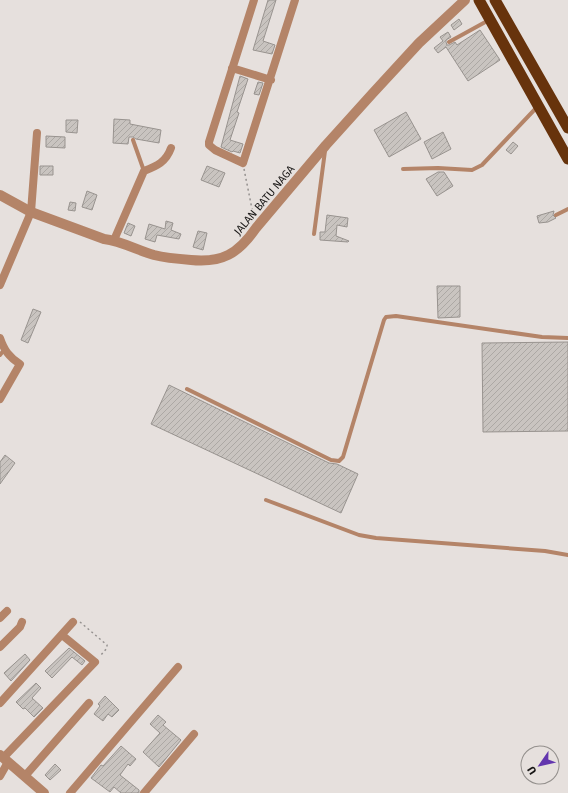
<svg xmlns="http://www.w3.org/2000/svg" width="568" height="793" font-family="'Fira Sans',sans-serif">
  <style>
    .building { fill: url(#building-hatch); stroke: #98938f }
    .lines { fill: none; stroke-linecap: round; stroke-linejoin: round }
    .path { stroke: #95918f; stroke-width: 1.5; stroke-dasharray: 2 3; stroke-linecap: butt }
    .service { stroke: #b48468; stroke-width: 4 }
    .minor { stroke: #b48468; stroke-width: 8 }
    .tertiary { stroke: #b48468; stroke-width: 10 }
    .trunk { stroke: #67330c; stroke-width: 11 }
    .labels { text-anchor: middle; stroke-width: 3; stroke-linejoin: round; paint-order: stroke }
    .street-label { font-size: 11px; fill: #191716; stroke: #e6e0dd }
  </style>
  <defs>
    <pattern id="building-hatch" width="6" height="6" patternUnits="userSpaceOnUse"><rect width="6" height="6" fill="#c9c4c0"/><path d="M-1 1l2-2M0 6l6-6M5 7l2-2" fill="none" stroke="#aca8a4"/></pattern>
  </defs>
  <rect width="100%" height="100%" fill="#e6e0dd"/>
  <!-- building -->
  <path class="building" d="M268 0H276L263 41 275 45 272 54 253 50Z
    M459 19 462 24 454 30 451 25Z
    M480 30 500 60 468 81 446 47 438 53 434 48 443 41 440 37 448 32 451 37 446 40V42L447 45H449L455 42 457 45Z
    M240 76 248 79 237 112 239 113 230 140 243 144 240 153 233 151 232 152 221 147Z
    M258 82 263 83 259 95 254 94Z
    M406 112 421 139 389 157 374 130Z
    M114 119 130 120V124L161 130 159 143 136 139 133 137H129L128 144 113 143Z
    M66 120H78L77 133 66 132Z
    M443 132 451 149 432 159 424 142Z
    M46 136 65 137V148L46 147Z
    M513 142 518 146 511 154 506 150Z
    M40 166H53V175H40Z
    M207 166 225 173 219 187 201 180Z
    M438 172H444L453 186 437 196 426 179Z
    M87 191 97 195 92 210 82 207Z
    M70 202 76 203 75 211 68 210Z
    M554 211 553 215 556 218 548 222 539 223 537 216Z
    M327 215 348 218 347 227 337 225 336 236 349 241 348 242 320 240V232H325Z
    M166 221 173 223 171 230 181 234 179 239 157 235 155 242 145 239 149 224 165 229Z
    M128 223 135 226 131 236 124 233Z
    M198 231 207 233 203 250 193 247Z
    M437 286H460V317L438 318Z
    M33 309 41 312 28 343 21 340Z
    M568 342V431L483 432 482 343Z
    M169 385 329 463 337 464 358 474 341 513 151 424Z
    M5 455 15 463 0 484V462Z
    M69 648 85 661 82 665 72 657 52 678 45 671Z
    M25 654 30 660 11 681 4 673Z
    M36 683 41 688 32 698 43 708 34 717 25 708 23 709 16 702Z
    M105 696 119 710 112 717 108 714 103 721 94 714 100 706 98 704Z
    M158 715 166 722 163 725 181 740 159 767 143 752 160 733 150 724Z
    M121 746 136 759 130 766 128 764 120 775 139 790V793H121L114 787 110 792 91 778 101 765 103 766Z
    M55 764 61 770 50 780 45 775Z"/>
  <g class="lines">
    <!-- path -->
    <path class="path" d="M244 169 254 219
      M80 622 107 645V648L100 656"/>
    <!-- service -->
    <path class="service" d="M449 42 489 20
      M133 140 144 171
      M403 169 438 168 472 170 482 165 538 106
      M556 215 568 209
      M314 234 325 151
      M0 355 4 350
      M187 389 331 460 339 461 343 457 384 320 386 317 396 316 542 337 568 338
      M266 500 359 535 376 538 545 551 568 555"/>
    <!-- minor -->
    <path class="minor" d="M254 0 209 142V145L215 150 243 163 295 0
      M232 68 271 80
      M114 240 144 171C157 166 166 162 171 148
      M0 285 31 212 37 133
      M0 338C4 350 9 357 20 364L0 399
      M0 618 7 611
      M0 647 20 627 22 622
      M0 703 73 622
      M3 758 95 662 62 635
      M0 776 8 762
      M25 776 89 703
      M70 793 178 667
      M144 793 194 734"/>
    <!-- tertiary -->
    <path class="tertiary" d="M0 195 31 212 104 239C121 241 137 250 154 255 166 258 178 259 191 260 222 263 238 254 256 228L326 145 372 94 419 43 465 0
      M0 755 44 793"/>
    <!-- trunk -->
    <path class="trunk" d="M479 0 568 159
      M495 0 568 128"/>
  </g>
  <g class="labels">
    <!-- street labels -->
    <g class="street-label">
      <text transform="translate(264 200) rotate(-50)" y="4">JALAN BATU NAGA</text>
    </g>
  </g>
  <!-- north arrow -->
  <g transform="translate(540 765) rotate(236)"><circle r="19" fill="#e6e0dd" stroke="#94908d"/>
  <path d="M0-3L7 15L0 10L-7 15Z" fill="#6336ae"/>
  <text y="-6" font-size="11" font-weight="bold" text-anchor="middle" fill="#191716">U</text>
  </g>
</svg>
